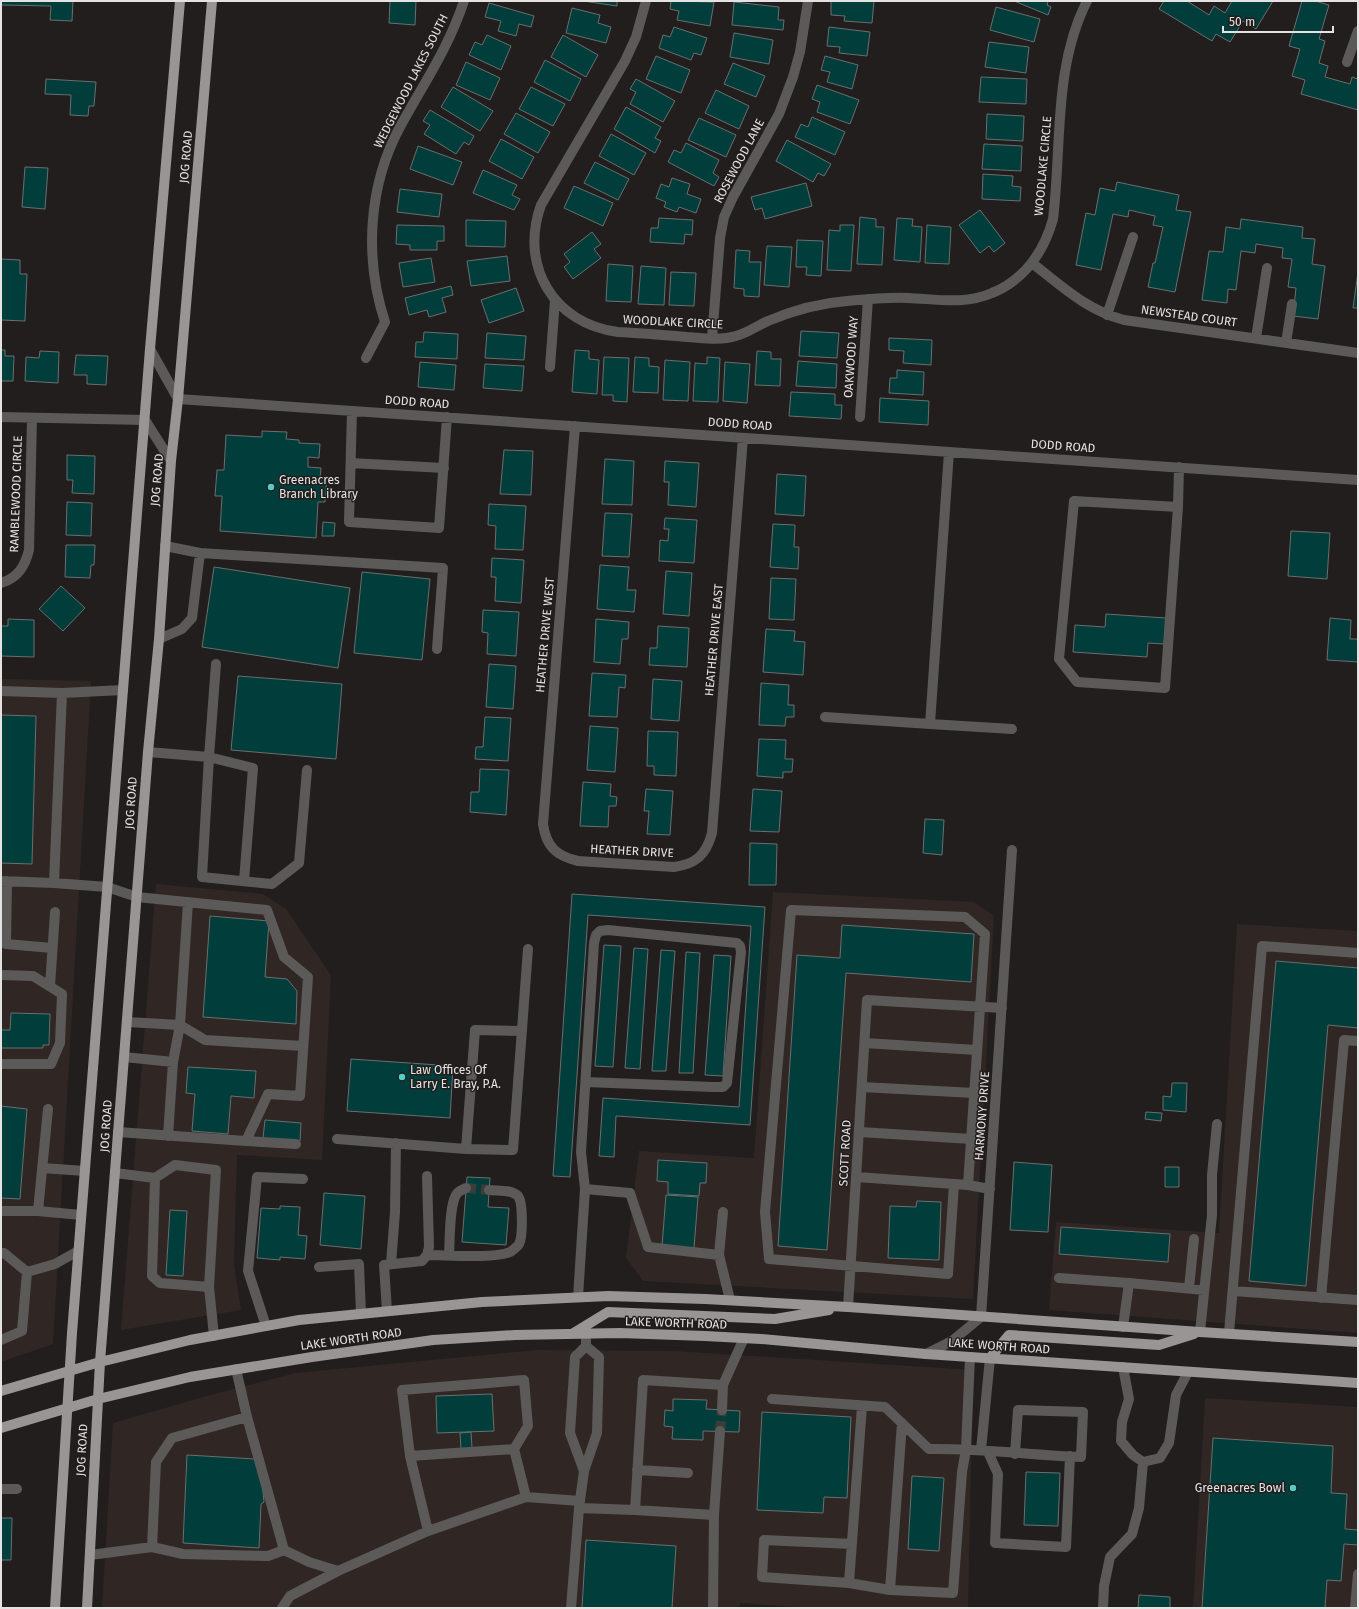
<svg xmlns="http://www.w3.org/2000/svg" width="1359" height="1609" font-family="'Fira Sans',sans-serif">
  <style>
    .built { fill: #302724 }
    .building { fill: #013e3b; stroke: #6a6e6e }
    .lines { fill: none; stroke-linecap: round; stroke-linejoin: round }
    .minor-tunnel { stroke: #3e3c3b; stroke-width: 10; stroke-dasharray: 10 5; stroke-linecap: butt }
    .minor { stroke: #5b5a59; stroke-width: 10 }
    .major { stroke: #989594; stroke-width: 10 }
    .poi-dot { fill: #54cdc6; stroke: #211e1d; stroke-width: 1.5 }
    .labels { text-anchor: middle; stroke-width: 3; stroke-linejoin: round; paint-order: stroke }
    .street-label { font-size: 12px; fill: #e5e3e2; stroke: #211e1d }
    .poi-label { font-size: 12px; fill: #e5e3e2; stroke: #211e1d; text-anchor: start }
  </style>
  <rect width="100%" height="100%" fill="#211e1d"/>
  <!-- built -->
  <path class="built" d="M1 679 91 681 53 1344 1 1362Z
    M156 884 263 894 286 909 331 975 322 1160 237 1155 234 1264 241 1310 121 1330Z
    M773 892 974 902 994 916 973 1299 643 1281 626 1258 639 1151 754 1158Z
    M1237 924 1358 931V1333L1049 1310 1056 1222 1219 1233Z
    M537 1350 674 1351 973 1370 968 1608H807L740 1603 739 1608H102L113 1423 207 1396 296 1373Z
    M1205 1398 1358 1407V1608H1193Z"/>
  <!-- building -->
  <path class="building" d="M1 1H73L72 21 50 20 51 6 1 5Z
    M390 1H416L415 25 389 23Z
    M583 1H617V6Z
    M671 1 714 2 710 26 677 20 679 11 670 9Z
    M831 1H874L872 23 844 21 845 16 831 15Z
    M1014 1H1048L1047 5 1051 7 1048 15Z
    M1164 1H1187L1209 15 1214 6 1225 13 1232 1H1273L1256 29 1243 21 1230 42 1216 34 1212 41 1159 9Z
    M1302 1H1315L1329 5 1319 39 1325 41 1319 63 1328 66 1325 77 1350 84 1352 77 1358 79V110L1301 94 1305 80 1292 76 1300 49 1289 46Z
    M734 2 779 7 778 20H784L783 30 732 25Z
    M489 3 534 16 531 27 519 24 516 36 498 31 501 21 485 17Z
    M996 7 1040 19 1034 42 990 30Z
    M572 8 600 15 598 23 611 27 606 43 566 33Z
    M674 27 707 38 701 55 694 53 691 60 659 48 663 35 670 37Z
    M829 27 870 32 867 56 839 53 840 47 827 46Z
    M734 33 773 40 769 64 730 57Z
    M487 35 511 46 501 70 469 55 475 42 482 45Z
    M563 35 598 55 586 77 551 57Z
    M989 42 1029 47 1026 73 985 67Z
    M656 56 690 70 681 93 646 79Z
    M825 56 858 65 852 89 827 82 830 72 821 70Z
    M545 60 581 79 570 101 534 82Z
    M466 62 500 78 490 100 456 85Z
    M733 63 765 76 756 97 724 84Z
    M981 77 1027 79 1026 104 979 102Z
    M46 79 96 82 94 106H89L88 116 70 115 71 95 45 94Z
    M636 79 675 101 663 122 630 104 636 92 630 89Z
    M817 85 859 100 850 124 817 112 820 102 812 99Z
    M453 87 493 111 480 131 441 107Z
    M531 87 565 104 553 126 519 109Z
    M716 90 749 106 739 129 705 113Z
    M626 107 661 127 655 138 661 141 655 153 614 129Z
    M430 110 474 136 469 145 464 142 456 154 424 134 430 125 423 121Z
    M516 113 550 132 538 153 504 134Z
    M987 114 1024 116 1023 141 986 139Z
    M812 117 845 132 835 155 795 137 801 124 808 127Z
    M699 118 736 135 726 157 688 140Z
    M611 134 646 153 634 175 599 156Z
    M501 139 534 157 522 179 489 161Z
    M787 140 831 164 824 176 818 173 813 182 776 161Z
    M686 143 719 160 713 173 719 177 714 186 668 162 674 150 681 153Z
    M984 144 1022 146 1021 171 982 169Z
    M418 146 462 162 453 185 410 169Z
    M595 162 629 179 618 200 584 183Z
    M25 167 48 168 45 209 22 207Z
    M483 170 517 185 512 195 520 199 514 210 473 193Z
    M983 174 1013 176 1012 186 1021 187 1020 201 982 199Z
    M672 178 690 184 687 194 701 199 696 213 679 207 677 212 664 207 666 202 656 198 661 184 669 187Z
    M1117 182 1179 195 1176 210 1191 212 1175 292 1148 287 1153 263H1155L1163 227 1153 225 1155 216 1129 210 1128 217 1113 214 1101 270 1076 265 1086 213 1095 215 1100 188 1115 191Z
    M806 183 812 206 765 219 762 208 755 210 751 197Z
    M574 186 613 203 603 226 564 208Z
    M400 189 442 194 439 217 397 212Z
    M980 210 1005 243 994 252 989 246 980 253 959 225Z
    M860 217 876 219V227H884L882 265 857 264Z
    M659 218 693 220 692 235 685 234 684 244 650 242 651 228H658Z
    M897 218 913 219 912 226 922 227 920 262 894 260Z
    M1241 219 1303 227 1302 238 1315 239 1312 264 1325 266 1318 319 1293 316 1296 288 1288 287 1292 259 1282 258 1283 248 1256 244 1255 253 1241 251 1236 290 1228 289 1227 303 1202 300 1209 251 1223 252 1226 227 1240 229Z
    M466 220 506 221 505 247 466 246Z
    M397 225 444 226V241H437V250H410V245L396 244Z
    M840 225H854L851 271 827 270 829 230 840 231Z
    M927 225 951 227 949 264 925 263Z
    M592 232 601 244 594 249 601 258 573 279 564 267 570 262 564 254Z
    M797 240 823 241 821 276 806 275 807 267H796Z
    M767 246 792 247 789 287 764 285Z
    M736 250 750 251 749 262H761L759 297 744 296V289L734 288Z
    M507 256 510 281 471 286 467 261Z
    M431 258 435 282 403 287 399 263Z
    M1 259 20 260V274H27L25 321 1 320Z
    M608 264 633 266 631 302 606 301Z
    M641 266 666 268 664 305 638 304Z
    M671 272 696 273 694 306 669 305Z
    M1358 272V308H1353Z
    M451 286 453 295 442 298 446 312 429 317 427 310 409 315 405 298Z
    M516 288 524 311 489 323 481 300Z
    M801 331 839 333 837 358 799 356Z
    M424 332 458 334 457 359 415 357 416 342H423Z
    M487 333 526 336 524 360 485 358Z
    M889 338 932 340 931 365 903 363 904 351 889 350Z
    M1 350H5V356H14L13 381H1Z
    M575 350 589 351V359L599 360 597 394 572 392Z
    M40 351 59 352 58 383 25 381 26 357 39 358Z
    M757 351 771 352V359H781L780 386 755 385Z
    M76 355 108 356 106 385 87 384V375H74Z
    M604 357 629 358 627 402 613 401V395H602Z
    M635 357 649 358V366L659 367 658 393 633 392Z
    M707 357 720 358 718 402 693 401 695 363 707 364Z
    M665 360 690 362 688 401 663 400Z
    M798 361 837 364 836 388 796 386Z
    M420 362 456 365 454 390 418 387Z
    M725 362 750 364 747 403 723 401Z
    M485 364 524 366 522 391 483 388Z
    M897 370 924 372 923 395 889 393 890 378H897Z
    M791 392 835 394V405H842L841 419 789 416Z
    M880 398 929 401 928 425 879 422Z
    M262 431 287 432 286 439 299 440V443L320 444 319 458 308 457V467L321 468 320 478H327L325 502H318L316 538 220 531 222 496H215L217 470H224L226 435 262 437Z
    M504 450 533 451 531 495 500 494Z
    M67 455 95 456 94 494 72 493 73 480H67Z
    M605 459 634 461 632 505 602 504Z
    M665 461 699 463 696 507 668 505 669 482H664Z
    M777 474 806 476 804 516 775 514Z
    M67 502 92 503 91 536 66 535Z
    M489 504 526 506 523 550 495 549 496 526 488 525Z
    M605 513 632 514 629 557 602 556Z
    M665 518 697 520 694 563 659 561 660 540 668 541 669 529H664Z
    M323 522 335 523 334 536H322Z
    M773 524 795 525 794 547H799L798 569 770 567Z
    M1291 531 1330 533 1327 579 1288 576Z
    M66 545H95L94 565H91L90 578 65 577Z
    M492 558 524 560 521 603 495 601 496 577H491Z
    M600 565 629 567 627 590H636L634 612 597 609Z
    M214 567 350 588 338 668 202 647Z
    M666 571 692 573 689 616 663 614Z
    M362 572 430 579 422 660 354 653Z
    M771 578 796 579 794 620 769 619Z
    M61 586 85 608 63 631 39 609Z
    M483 610 519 612 516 656 487 654 488 633 482 632Z
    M1106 614 1166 618 1164 644 1148 643 1147 657 1073 652 1075 625 1105 627Z
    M1330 618 1351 620 1350 639H1358V662L1327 660Z
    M8 619 34 620V657L1 656V626H8Z
    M596 619 629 622 628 639H622L620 664 594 662Z
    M658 626 689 628 687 667 649 665 650 648H657Z
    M766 629 795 631 794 641 805 642 803 675 763 672Z
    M489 664 516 666 513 709 486 707Z
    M592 673 626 675 625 688 619 687 617 717 589 716Z
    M238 676 342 684 336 759 231 750Z
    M653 679 682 681 679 721 651 719Z
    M761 683 789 685 788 705H794V717H786L785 726 759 725Z
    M1 715 36 716 32 864 1 863Z
    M485 717 511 718 508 761 475 759 476 747H483Z
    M590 726 618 728 615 772 587 770Z
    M648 731 678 732 676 776 654 775V766H647Z
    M759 739 786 740 785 759H793L792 772H783V778L757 776Z
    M480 769 509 770 506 815 470 812 471 792H479Z
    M583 782 611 784 610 796 617 797 616 806H609L608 827 580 826Z
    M646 789 673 791 670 835 647 834 649 811H644Z
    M753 789 782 791 779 832 750 831Z
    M925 819 944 820 942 855 923 853Z
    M750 843 777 844 776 885H749Z
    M572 894 765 907 750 1125 616 1116 614 1157 599 1156 603 1098 739 1107 751 926 588 915 570 1177 553 1176Z
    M210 916 269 921 265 977 287 979 297 991 296 1024 203 1017Z
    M842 925 974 934 971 982 846 973 827 1250 778 1246 797 955 840 958Z
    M604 945 621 946 613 1067 595 1066Z
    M634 948 648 949 640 1069 625 1068Z
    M661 950 675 951 666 1071H652Z
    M686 952 700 953 693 1073H679Z
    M714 955 731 956 723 1076 705 1075Z
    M1276 961 1358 968V1028L1328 1025 1306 1286 1249 1281Z
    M11 1013 50 1014 49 1045H43V1048H1V1030H10Z
    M351 1059 453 1066 450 1118 347 1111Z
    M188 1067 256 1071 254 1098 231 1096 228 1134 192 1131 195 1094 186 1093Z
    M1172 1083H1187L1186 1112 1163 1110V1096L1171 1097Z
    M1 1106 27 1109 20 1199 1 1198Z
    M1146 1112 1162 1113 1161 1121 1145 1119Z
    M265 1120 301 1123 300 1141 263 1138Z
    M658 1160 707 1163 706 1183H700L699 1196 668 1194V1182L657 1181Z
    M1014 1162 1052 1165 1048 1232 1010 1230Z
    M1165 1167H1179V1187H1165Z
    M467 1177 490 1178 488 1207 509 1208 506 1245 462 1242Z
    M324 1193 365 1196 361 1249 320 1245Z
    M666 1195 698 1197 694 1248 662 1246Z
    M917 1201 941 1202 939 1260 888 1258 890 1206 916 1207Z
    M280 1206 300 1207 298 1235 307 1236 305 1259 280 1257V1260L257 1258 261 1208 280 1209Z
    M170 1210 187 1211 183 1276 166 1275Z
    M1061 1227 1170 1234 1168 1262 1059 1254Z
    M492 1394 494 1431 437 1433 436 1396Z
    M673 1399 707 1400 706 1409 740 1411 739 1432 703 1431V1440L672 1439 673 1427 664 1426 665 1410 673 1411Z
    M762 1412 851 1417 847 1498 824 1497 823 1513 757 1510Z
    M471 1432 472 1448 461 1449 460 1433Z
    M1213 1438 1333 1446 1331 1493 1347 1494 1345 1529 1358 1530V1545L1344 1544 1341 1581 1327 1580 1325 1608H1202Z
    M187 1455 255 1459 262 1480 264 1502 261 1504 259 1548 183 1543Z
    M1026 1472 1060 1473 1058 1526 1024 1525Z
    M912 1476 944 1478 939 1551 908 1549Z
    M1 1518H12L11 1560H1Z
    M586 1540 676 1546 672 1608H582Z
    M1139 1595 1170 1597V1608H1138Z"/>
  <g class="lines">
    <!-- minor-tunnel -->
    <path class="minor-tunnel" d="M466 1188 489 1190
      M720 1431 722 1410"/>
    <!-- minor -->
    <path class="minor" d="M646 1 636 37 625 61 541 205C519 266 554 324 618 332 641 333 664 335 687 337 703 338 720 341 736 336 747 333 757 326 768 321 794 310 820 303 847 301 868 299 888 297 908 298 936 299 965 305 992 293 1024 280 1044 252 1053 219 1062 146 1053 68 1087 1
      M1347 62 1358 31
      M1032 263C1063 287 1085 309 1124 320L1358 353
      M1107 315 1133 237
      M712 338 720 238 724 217 733 197 779 114 793 77 800 52 808 1
      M1256 338 1267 268
      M1286 343 1292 304
      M150 349 178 399 1358 480
      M366 358 385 322C364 258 368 185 401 125 424 83 449 47 464 1
      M550 367 555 300
      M352 411 349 522 439 528 447 417
      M1 417 145 420 171 461
      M860 417 868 299
      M575 426 543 824C546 846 556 856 578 861L674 867C696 864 706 855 712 833L743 438
      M351 463 444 468
      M1178 507 1165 688 1077 682 1059 659 1074 501 1178 507 1179 467
      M165 546 200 553 443 568 437 649
      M1 583C18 578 25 566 29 550L32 418
      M159 639 182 629 192 618 200 553
      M216 664 209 757 253 768 244 881
      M1 691 62 693 54 883 1 881
      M62 693 123 690
      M825 717 930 724 949 452
      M930 724 1012 729
      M148 752 209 757 202 877 272 884 299 863 307 770
      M7 881 6 944 52 948
      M54 883 107 887 137 897 267 910 284 957 308 977 300 1096 268 1094 246 1141 118 1132
      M1 975 33 976 62 994 60 1043 51 1064H1
      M50 986 55 912
      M127 1022 180 1025 188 902
      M865 1043 976 1050
      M124 1057 173 1062 168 1136
      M173 1062 180 1025 205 1040 303 1046
      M862 1087 974 1093
      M860 1132 971 1139
      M337 1139 466 1149 513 1150 528 949
      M246 1141 296 1144
      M466 1149 475 1030 522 1031
      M42 1168 85 1171
      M115 1173 155 1178 175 1165 216 1170 209 1287 214 1336
      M857 1177 968 1185 985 934 965 917 791 910 765 1212 769 1259 948 1274 954 1184
      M155 1178 152 1276 160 1283 209 1287
      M968 1185 990 1189
      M585 1189 581 1152 594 943 596 935 600 931 608 930 737 943 740 946 741 952 727 1083 723 1087H713L586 1082
      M1 1211H38L81 1215
      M38 1211 48 1109
      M1 1253H4L27 1272
      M427 1255C447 1255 493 1259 510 1252 512 1251 517 1247 519 1244 523 1237 523 1202 518 1196 512 1189 498 1191 489 1190
      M449 1255C450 1241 449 1207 456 1195 458 1191 462 1190 466 1188
      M719 1255 723 1212
      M391 1264 395 1212 396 1143
      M319 1267 359 1264 361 1314
      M1059 1278 1129 1283
      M1189 1288 1194 1239
      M1233 1291 1358 1300
      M578 1297 585 1189 630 1193 648 1247 719 1255 730 1300
      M1321 1298 1344 1040 1358 1041
      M848 1307 867 1000 1002 1008
      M387 1311 384 1265 422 1261 427 1255 429 1247 427 1176
      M266 1326 248 1271 257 1177 303 1179
      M1123 1327 1129 1283 1204 1290
      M1200 1332 1212 1215V1175L1217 1124
      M1229 1333 1262 946 1358 953
      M1 1340 22 1331 27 1272 55 1264 78 1251
      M926 1354 952 1341 981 1317 1012 850
      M1123 1367 1129 1399 1122 1422 1121 1441 1133 1455 1143 1462 1160 1458 1169 1443 1176 1395 1188 1372
      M772 1399 885 1407 929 1449C980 1448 1030 1455 1081 1457L1083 1412 1018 1410 1015 1454
      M862 1406 849 1583 890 1590 953 1593 962 1472 966 1449 970 1357
      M722 1410 723 1385 744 1338
      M981 1450 990 1358
      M988 1452 998 1474 995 1543 1066 1547 1070 1456
      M410 1456 514 1449
      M637 1470 688 1473
      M584 1471 570 1433 575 1357 586 1346
      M1 1489H17
      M579 1508 635 1510 643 1380 723 1385
      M635 1510 714 1515 713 1608
      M714 1515 720 1431
      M428 1531 410 1456 402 1390 524 1380 528 1426 514 1449 526 1497
      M152 1547 156 1462 172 1438 247 1417 236 1369
      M284 1550 309 1562 338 1571
      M90 1555 152 1547 183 1554 268 1556 284 1550 247 1417
      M849 1583 762 1577 764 1540 852 1544
      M890 1590 902 1423
      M282 1608 290 1596 338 1571 428 1531 526 1497 580 1501
      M571 1608 579 1508 584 1471 597 1433 599 1357 586 1346V1334
      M1103 1608 1104 1586 1110 1557 1132 1534 1139 1508 1143 1462
      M1355 1608 1358 1574"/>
    <!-- major -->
    <path class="major" d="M572 1334 608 1312 775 1319 829 1310
      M990 1358 1009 1335 1159 1345 1194 1334
      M1 1391 100 1362 190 1340 299 1320 482 1302 608 1296 705 1299 848 1307 1200 1332 1358 1342
      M1 1428 98 1399 190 1377 312 1357 433 1340 515 1335 620 1333 705 1336 761 1339 926 1354 1358 1383
      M55 1608 72 1333 150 349 180 1
      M87 1608 100 1362 148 752 159 639 171 461 178 399 212 1"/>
  </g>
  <!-- markers -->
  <g class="poi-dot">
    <circle cx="271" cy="487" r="4"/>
    <circle cx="402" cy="1077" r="4"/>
    <circle cx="1293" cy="1488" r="4"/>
  </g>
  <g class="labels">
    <!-- street labels -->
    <g class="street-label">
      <text transform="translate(411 81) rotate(-63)" y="4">WEDGEWOOD LAKES SOUTH</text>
      <text transform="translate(186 157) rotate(-85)" y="4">JOG ROAD</text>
      <text transform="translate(739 161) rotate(-62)" y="4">ROSEWOOD LANE</text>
      <text transform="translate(1043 166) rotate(-85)" y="4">WOODLAKE CIRCLE</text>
      <text transform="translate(1189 316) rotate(8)" y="4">NEWSTEAD COURT</text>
      <text transform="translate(673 322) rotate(3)" y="4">WOODLAKE CIRCLE</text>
      <text transform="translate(851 357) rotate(-86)" y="4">OAKWOOD WAY</text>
      <text transform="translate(417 402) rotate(4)" y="4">DODD ROAD</text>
      <text transform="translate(740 424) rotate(4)" y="4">DODD ROAD</text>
      <text transform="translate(1063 446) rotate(4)" y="4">DODD ROAD</text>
      <text transform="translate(157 480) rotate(-85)" y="4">JOG ROAD</text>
      <text transform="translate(16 494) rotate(-88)" y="4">RAMBLEWOOD CIRCLE</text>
      <text transform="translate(545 635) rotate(-85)" y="4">HEATHER DRIVE WEST</text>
      <text transform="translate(714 640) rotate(-85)" y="4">HEATHER DRIVE EAST</text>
      <text transform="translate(131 803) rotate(-86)" y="4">JOG ROAD</text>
      <text transform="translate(632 851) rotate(3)" y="4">HEATHER DRIVE</text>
      <text transform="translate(982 1116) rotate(-86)" y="4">HARMONY DRIVE</text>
      <text transform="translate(106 1126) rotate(-86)" y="4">JOG ROAD</text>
      <text transform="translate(845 1153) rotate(-87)" y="4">SCOTT ROAD</text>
      <text transform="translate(676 1323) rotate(2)" y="4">LAKE WORTH ROAD</text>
      <text transform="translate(351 1339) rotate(-8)" y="4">LAKE WORTH ROAD</text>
      <text transform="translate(999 1346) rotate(4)" y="4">LAKE WORTH ROAD</text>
      <text transform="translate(82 1450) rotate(-87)" y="4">JOG ROAD</text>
    </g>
    <!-- poi labels -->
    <g class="poi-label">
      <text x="279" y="484">Greenacres<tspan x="279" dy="14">Branch Library</tspan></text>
      <text x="410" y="1074">Law Offices Of<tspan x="410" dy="14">Larry E. Bray, P.A.</tspan></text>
      <text x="1285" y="1492" text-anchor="end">Greenacres Bowl</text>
    </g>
  </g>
  <!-- border -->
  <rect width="1359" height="1609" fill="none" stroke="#e5e3e2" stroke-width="4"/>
  <!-- scale -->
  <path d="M1223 26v6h110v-6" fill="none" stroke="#e5e3e2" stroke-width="2"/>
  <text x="1229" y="26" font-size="12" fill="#e5e3e2" stroke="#211e1d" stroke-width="3" paint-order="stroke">50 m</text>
</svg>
